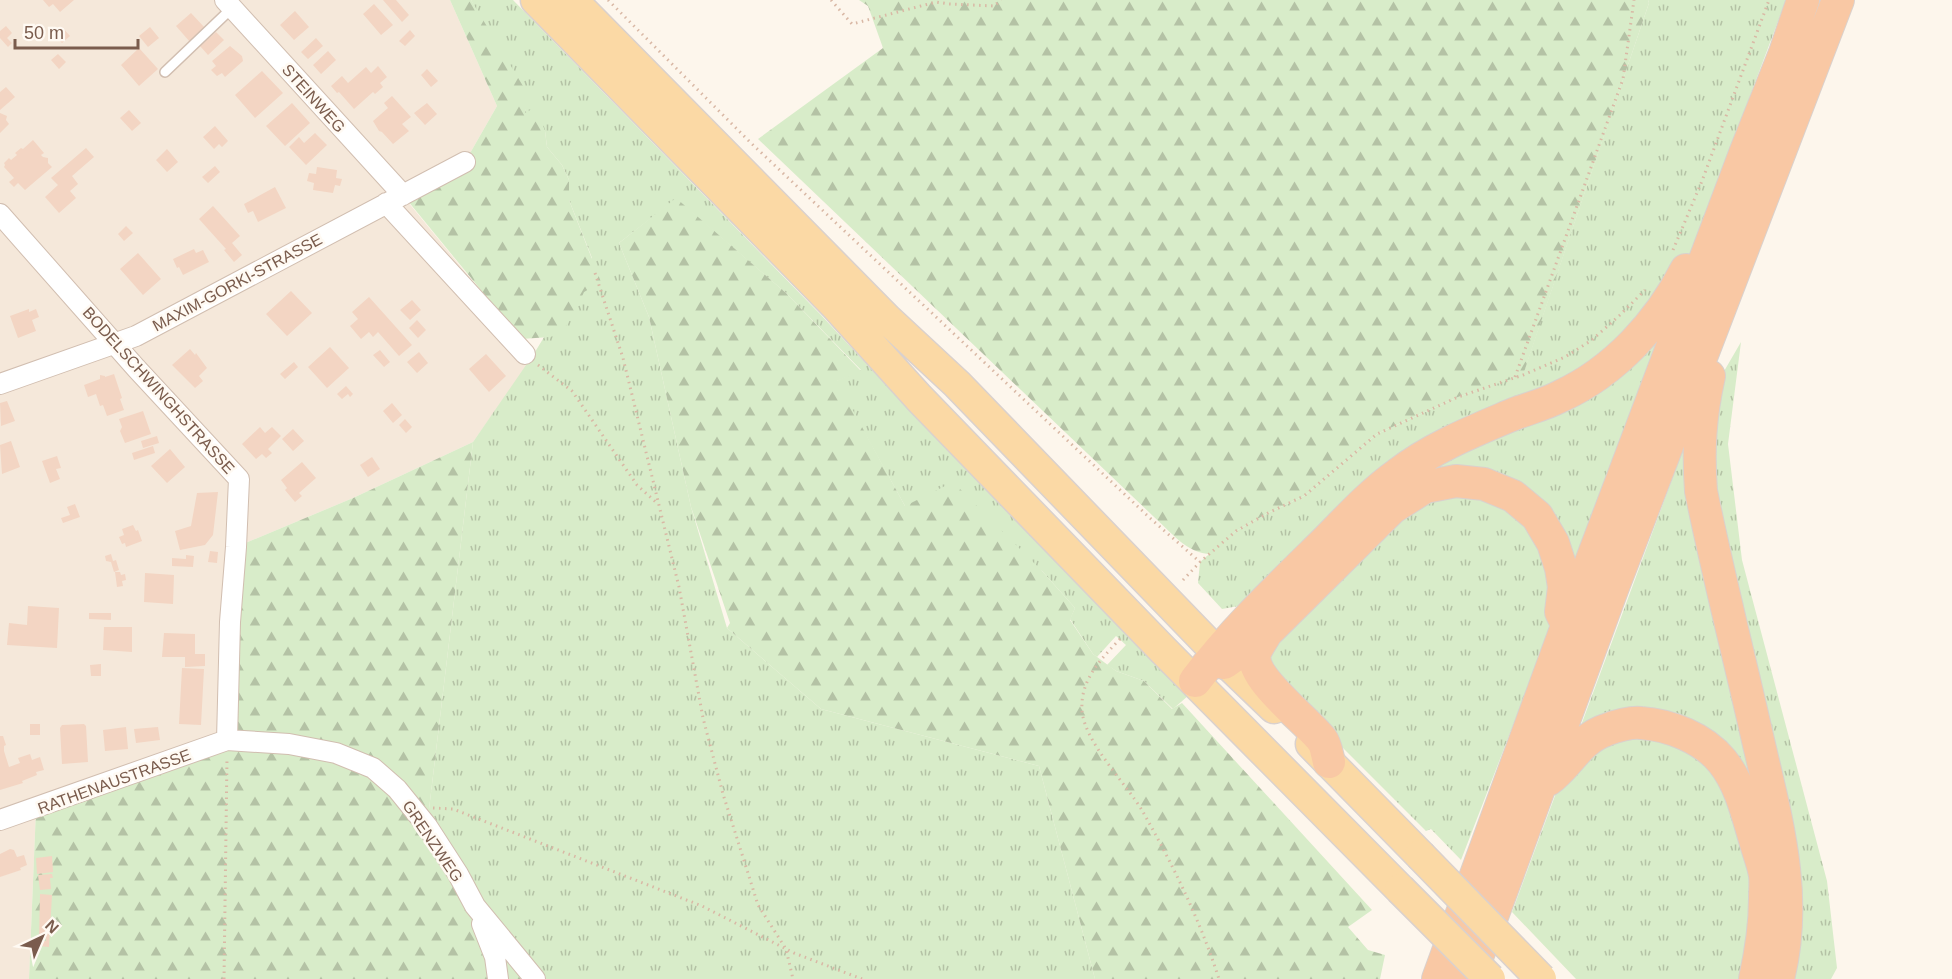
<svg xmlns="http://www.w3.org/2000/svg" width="1952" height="979" font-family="Helvetica,sans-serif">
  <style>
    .residential { fill: #f5e8da }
    .grass { fill: url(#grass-tufts) }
    .forest { fill: url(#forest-firs) }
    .building { fill: #f3d5c3 }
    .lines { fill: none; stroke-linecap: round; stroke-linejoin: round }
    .service-casing { stroke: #d1beb0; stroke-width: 12 }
    .minor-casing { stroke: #d1beb0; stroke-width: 22 }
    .primary-casing { stroke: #dad1cd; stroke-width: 33 }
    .trunk-casing { stroke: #dad1cd; stroke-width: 34 }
    .path { stroke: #d9b8a5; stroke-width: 3; stroke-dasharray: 1.5 4.5; stroke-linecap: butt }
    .service { stroke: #fff; stroke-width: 9 }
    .minor { stroke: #fff; stroke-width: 20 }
    .primary { stroke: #fbd9a5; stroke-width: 30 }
    .trunk { stroke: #f9c8a4; stroke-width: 32 }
    .primary-bridge-casing { stroke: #dad1cd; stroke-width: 33; stroke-linecap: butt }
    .primary-bridge { stroke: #fbd9a5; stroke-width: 30 }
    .labels { text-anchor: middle; stroke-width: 5; stroke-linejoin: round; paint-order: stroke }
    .street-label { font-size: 16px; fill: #7a5c4d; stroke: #fffaf3 }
  </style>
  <defs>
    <pattern id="grass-tufts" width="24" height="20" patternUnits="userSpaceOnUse" patternTransform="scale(1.5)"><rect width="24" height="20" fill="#d8ecc9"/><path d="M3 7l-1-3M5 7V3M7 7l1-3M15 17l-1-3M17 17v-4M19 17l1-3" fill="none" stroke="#b4c2a5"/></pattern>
    <pattern id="forest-firs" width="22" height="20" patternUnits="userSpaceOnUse" patternTransform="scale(1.5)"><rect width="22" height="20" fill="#d8ecc9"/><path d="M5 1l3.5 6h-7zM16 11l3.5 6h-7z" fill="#b4c2a5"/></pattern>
  </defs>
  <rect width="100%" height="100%" fill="#fdf6ec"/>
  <!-- residential -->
  <path class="residential" d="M0 0H450L497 106 465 162 403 196 534 356 473 442 353 498 236 547 227 740 36 809 29 979H0Z"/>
  <!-- grass -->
  <path class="grass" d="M471 0H513L821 315 925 427 1189 695 1173 709 1144 681 1116 671 1107 665 1126 645 1116 636 1097 657 1093 654 1070 619 1075 608 1042 571 905 506 836 381 861 370 786 293 676 199 619 243 649 317 691 507 727 628 821 709 1039 766 1095 979H535L427 826 473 442 535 352 592 258 569 200V180L562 165 547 147 545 131 525 113 526 105Z
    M1648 0H1786L1553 622 1461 860 1431 829 1426 831 1273 678 1244 605 1222 609 1198 583 1200 562 1236 531 1268 513 1304 496 1377 434 1458 397 1523 374 1649 3Z
    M1741 342 1728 444 1742 560 1827 881 1837 968 1831 979H1576L1512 912 1691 428Z"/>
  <!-- forest -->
  <path class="forest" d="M450 0H471L529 96 525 113 532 109 538 112 545 131 547 147 562 165 569 180V200L601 282 584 292 573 316 560 334 550 337 521 339 403 195 465 162 497 106Z
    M859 0H1648L1649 3 1523 375 1458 397 1377 434 1304 496 1268 513 1236 531 1211 554C1187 554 1170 531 1153 516L758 139 883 48 868 6Z
    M676 198 786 293 861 371 837 381 905 506 953 482 1042 571 1075 608 1070 620 1093 654 1116 671 1144 681 1172 709 1182 703 1372 910 1348 927 1368 950 1385 955 1380 979H1095L1039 766 821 709 727 628 730 623 691 507 649 317 619 243Z
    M473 442 427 826 535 979H29L36 809 227 740 236 547 353 498Z"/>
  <!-- building -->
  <path class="building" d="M43 0H74L60 12 53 4 49 7Z
    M383 0H396L409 15 402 22Z
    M374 4 393 25 381 35 363 14Z
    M295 11 309 27 294 40 280 25Z
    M191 13 205 28 190 42 176 26Z
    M6 26 12 33 7 38 12 43 8 47 0 38V31Z
    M62 27 70 36 62 43 54 35Z
    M150 27 159 38 148 47 139 36Z
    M410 30 415 36 405 46 399 41Z
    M216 32 224 40 208 55 200 46Z
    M316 38 323 46 308 59 301 52Z
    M230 46 242 56 243 61 225 77 222 73 217 76 211 70 216 66 212 61Z
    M139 48 158 69 139 86 121 65Z
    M328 51 336 60 321 74 313 65Z
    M58 54 66 62 59 69 51 60Z
    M378 66 387 77 380 83 383 87 375 94 373 92 354 109 339 92 337 93 331 86 342 76 348 83 366 67 371 73Z
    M427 69 438 81 431 87 421 75Z
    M262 71 283 93 255 118 235 95Z
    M6 87 15 97 0 110V92Z
    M392 96 411 117 402 124 409 131 393 144 382 132 379 131 373 121 388 108 384 103Z
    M292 103 310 123 285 146 266 126Z
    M427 103 437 114 425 125 414 113Z
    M129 110 141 123 132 131 120 118Z
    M0 113 7 116 6 120 9 124 0 133Z
    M215 126 228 141 222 147 219 144 214 149 203 137Z
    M315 133 327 145 306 165 289 147 299 137 304 143Z
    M33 140 44 153 41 155 43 157 48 158V163L52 167 25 190 18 183 14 187 9 182 14 178 4 167 5 165 4 163 9 158 11 160 17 155 15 153 21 148 23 149Z
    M86 148 94 157 72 176 78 184 70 191 76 198 59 213 45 197 58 185 51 178Z
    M167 149 178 162 167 172 156 160Z
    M215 166 220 172 208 183 202 177Z
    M317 167 337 170 336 178 342 179 340 186 335 185 333 193 313 190 314 183 307 181 309 173 316 174Z
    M275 187 286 208 258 222 253 211 248 213 244 204Z
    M213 206 240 236 232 243 242 255 234 262 224 250 226 249 199 219Z
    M126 226 133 233 124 241 118 234Z
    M194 249 196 253 203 250 209 262 183 275 179 267 177 268 173 259Z
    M138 253 161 279 143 295 120 269Z
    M291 291 312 313 287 336 266 314Z
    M369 297 412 345 399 356 378 332 373 337 369 332 361 339 350 326 358 319 352 312Z
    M412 300 421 310 410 320 400 310Z
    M29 309V312L36 309 39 317 32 320 36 331 18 338 10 316Z
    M417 320 426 330 418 338 409 328Z
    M330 347 349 368 327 388 308 367Z
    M190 349 195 355 196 353 207 368 199 376 203 381 195 388 172 365Z
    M380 350 390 362 384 367 373 355Z
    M419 352 428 363 417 373 407 362Z
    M486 354 506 376 489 392 469 369Z
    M294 362 298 367 285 379 280 374Z
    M114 374 122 398 120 399 124 410 107 416 103 405 100 406 96 394 88 397 84 385 100 379V375L105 376V377Z
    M346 386 353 394 350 397 348 394 342 399 337 394Z
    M7 401 15 421 1 426 0 403Z
    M392 403 402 415 393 423 383 411Z
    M143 411 151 434 125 443 120 431 122 427 119 419Z
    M405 419 412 427 406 433 399 425Z
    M260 427 265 433 272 427 281 436 268 449 272 453 266 458 262 454 256 459 242 444Z
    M293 429 304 441 293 451 282 439Z
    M157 436 159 443 143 448 141 441Z
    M11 441 20 467 2 474 0 445Z
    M153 446 155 453 134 460 132 453Z
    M170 449 185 467 167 483 151 466Z
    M57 456 61 468 56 469 60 479 50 483 42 461Z
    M372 457 380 469 368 477 360 465Z
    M302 462 316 478 299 493 302 496 295 502 285 490 287 488 281 480Z
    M218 492 213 535 205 545 180 550 175 531 191 526 197 493Z
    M75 504 80 517 63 523 61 518 70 515 67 507Z
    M133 525 136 531 138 530 142 541 126 547 125 543 122 544 119 537 124 535 122 529Z
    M210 551 218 552 217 563 208 562Z
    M111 554 113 561 116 560 119 570 114 572 111 562 106 561 105 556Z
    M186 555 194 556 193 567 172 566V558L186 559Z
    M115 572H120L121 575 125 574 126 580 122 581 123 586 117 587Z
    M145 573 174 575 173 604 144 602Z
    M28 606 59 608 57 648 7 645 9 623 27 625Z
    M89 613H111V620L89 619Z
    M104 627H132V652L103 650Z
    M164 633 195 634V654H205V666L185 667V657H162Z
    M101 664V676H91L90 665Z
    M182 668 204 669 201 725 179 724Z
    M30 724H40V735H30Z
    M84 724 86 726 88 762 62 764 60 728 62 725Z
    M126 727 128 749 105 751 103 730Z
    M158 727 160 740 136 743 134 729Z
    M0 736H3L6 745 4 746V751L9 767 20 763 18 758 30 754 32 760 40 757 44 770 36 772 37 775 22 781 23 783 0 790Z
    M10 849 14 850 17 857 24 855 27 865 20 868 21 870 0 877V854Z
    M52 856 53 872 37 874 36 858Z
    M52 874 53 878H50L51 889 40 890 38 875Z
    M40 894 52 895 49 947 39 946V941H46V938H39Z"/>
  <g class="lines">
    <defs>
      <path id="service" d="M165 72 232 8"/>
      <path id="minor" d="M225 0 403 195
        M386 203 525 354
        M0 214 136 368 239 479 236 547 230 622 227 740
        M0 384 136 336 465 162
        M0 820 227 740 289 744 336 753 373 768 397 789 427 826 458 874 475 906 535 979
        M482 924 495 957 498 979"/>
      <path id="primary" d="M536 0 835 305 919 398 1164 651 1400 889
        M572 0 887 319 957 384 1225 661 1274 708
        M1311 744 1420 855"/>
      <path id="trunk" d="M1709 376C1700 416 1698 450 1701 491 1717 570 1737 648 1755 727 1774 812 1800 892 1778 979
        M1266 633C1263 639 1257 647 1255 653 1249 678 1308 721 1322 740 1326 745 1327 755 1329 762
        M1224 663 1266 633 1392 508 1425 487 1456 481 1484 484 1513 496 1537 516 1553 543 1561 568 1564 587 1561 612 1564 618
        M1195 681C1233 631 1277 589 1322 545 1346 521 1370 494 1398 474 1433 447 1474 431 1514 414 1530 408 1546 404 1561 396 1615 371 1659 323 1686 270
        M1548 780C1569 765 1579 739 1606 730 1615 726 1631 722 1641 723 1670 725 1703 738 1722 761 1740 783 1747 813 1755 840 1758 851 1763 863 1765 875 1766 882 1765 891 1765 898 1765 926 1761 952 1755 979
        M1438 979 1567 626 1746 151 1785 53 1803 0
        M1469 979 1613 587 1838 0"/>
    </defs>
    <!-- service casing -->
    <use href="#service" class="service-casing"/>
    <!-- minor casing -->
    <use href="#minor" class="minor-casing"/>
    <!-- primary casing -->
    <use href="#primary" class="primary-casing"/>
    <!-- trunk casing -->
    <use href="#trunk" class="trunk-casing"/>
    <!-- path -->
    <path class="path" d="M608 0 752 144 1151 519 1200 562
      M831 0 852 24 936 2 949 4 994 6 1001 0
      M1673 250 1702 181 1769 0
      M595 273 623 358 679 587 703 718 723 794 758 905 786 949 793 979
      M538 365 572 391 637 485 658 504
      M1515 377 1623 79 1634 0
      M1183 580 1200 562 1236 531 1268 513 1304 496 1377 434 1458 397 1523 375 1565 357 1592 340 1620 315 1645 290
      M1120 639C1101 659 1080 680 1082 710 1084 742 1126 783 1143 812 1173 865 1200 920 1219 979
      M433 808 453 809 702 906 794 953 862 979
      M224 979 227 757"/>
    <!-- service -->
    <use href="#service" class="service"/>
    <!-- minor -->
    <use href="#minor" class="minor"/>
    <!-- primary -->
    <use href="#primary" class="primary"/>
    <!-- trunk -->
    <use href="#trunk" class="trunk"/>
    <defs>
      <path id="primary-bridge" d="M1420 855 1541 979
        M1400 889 1490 979"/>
    </defs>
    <!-- primary-bridge casing -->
    <use href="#primary-bridge" class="primary-bridge-casing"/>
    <!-- primary-bridge -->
    <use href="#primary-bridge" class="primary-bridge"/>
  </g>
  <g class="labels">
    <!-- street labels -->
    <g class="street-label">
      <text transform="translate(314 98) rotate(48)" y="6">STEINWEG</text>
      <text transform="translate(237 282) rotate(-28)" y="6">MAXIM-GORKI-STRASSE</text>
      <text transform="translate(159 390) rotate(48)" y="6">BODELSCHWINGHSTRASSE</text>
      <text transform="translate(114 781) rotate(-20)" y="6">RATHENAUSTRASSE</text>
      <text transform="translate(433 841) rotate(56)" y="6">GRENZWEG</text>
    </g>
  </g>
  <!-- north arrow -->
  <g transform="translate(42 937) rotate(44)" stroke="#fffaf3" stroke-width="4.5" paint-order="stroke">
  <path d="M0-4.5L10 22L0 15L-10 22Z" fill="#7a5c4d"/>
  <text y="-9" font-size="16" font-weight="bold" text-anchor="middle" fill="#7a5c4d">N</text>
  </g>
  <!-- scale -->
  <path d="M15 39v9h123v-9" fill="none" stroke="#7a5c4d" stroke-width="3"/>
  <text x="24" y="39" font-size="18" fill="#7a5c4d" stroke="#fffaf3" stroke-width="4.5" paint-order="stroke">50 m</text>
</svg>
